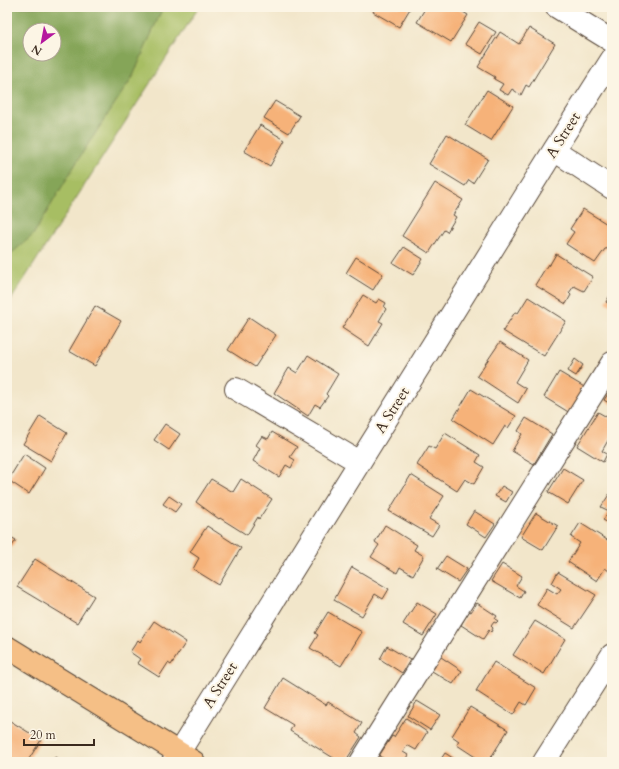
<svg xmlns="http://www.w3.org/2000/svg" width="619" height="769" font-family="Cardo,serif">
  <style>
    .green { fill: #a7be63; stroke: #717440; fill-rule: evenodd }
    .forest { fill: #85a559; stroke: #60683c; fill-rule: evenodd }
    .building { fill: #f6b279 }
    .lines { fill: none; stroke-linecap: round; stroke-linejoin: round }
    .minor-casing { stroke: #564638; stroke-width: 24 }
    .major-casing { stroke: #564638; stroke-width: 24 }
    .minor { stroke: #fff; stroke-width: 22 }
    .major { stroke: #f5bf86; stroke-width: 22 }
    .labels { text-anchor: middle; stroke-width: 4; stroke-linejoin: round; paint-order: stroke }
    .street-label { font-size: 15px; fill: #3b2a1e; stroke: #fcf5e5 }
  </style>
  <rect width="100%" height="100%" fill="#fcf5e5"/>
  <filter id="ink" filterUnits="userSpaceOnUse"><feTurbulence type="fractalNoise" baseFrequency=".025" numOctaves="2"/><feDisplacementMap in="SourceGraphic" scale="8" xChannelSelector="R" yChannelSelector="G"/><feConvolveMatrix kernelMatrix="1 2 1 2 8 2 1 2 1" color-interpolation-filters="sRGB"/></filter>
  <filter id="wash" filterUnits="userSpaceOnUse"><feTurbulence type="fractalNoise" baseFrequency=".012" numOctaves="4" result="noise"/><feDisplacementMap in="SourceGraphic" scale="16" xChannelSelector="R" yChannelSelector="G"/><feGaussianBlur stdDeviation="0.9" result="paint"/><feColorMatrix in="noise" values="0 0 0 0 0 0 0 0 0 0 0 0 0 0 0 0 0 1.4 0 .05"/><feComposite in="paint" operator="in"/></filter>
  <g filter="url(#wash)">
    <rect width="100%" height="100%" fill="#f2e6ca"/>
    <!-- green -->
    <path class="green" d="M7 7H199L7 306ZM30 30H54V54H30Z"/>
    <!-- forest -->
    <path class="forest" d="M7 7H163L133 76 81 155 33 235 7 257ZM30 30H54V54H30Z"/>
    <g id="blocks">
      <!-- building -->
      <path class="building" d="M369 7H411L399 27 373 12 374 10Z
        M426 7H455L468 15 451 42 417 22Z
        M479 22 496 32 482 54 465 44Z
        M529 28 555 44 529 87 526 85 521 95 512 89 508 95 499 90 503 84 494 79 495 77 478 67 500 32 519 44Z
        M487 90 513 106 491 141 465 125Z
        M275 101 300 116 289 133 264 118Z
        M260 125 285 140 270 166 244 151Z
        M447 134 488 159 473 183 469 180 465 186 429 164Z
        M435 183 463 200 453 215 456 217 447 232 444 230 429 253 402 236Z
        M583 209 612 227V248L605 249 595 263 566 244 574 232 570 229Z
        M404 247 423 259 413 275 393 263Z
        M556 254 593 277 584 291 574 286 569 293 571 295 566 304 535 285 548 264 549 266Z
        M356 257 383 274 373 290 346 273Z
        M612 292V306L606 302Z
        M363 295 376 303 379 299 386 303 384 307 386 309 379 321 383 323 369 346 342 328Z
        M528 297 566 321 544 356 503 331 515 312 518 313Z
        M95 306 121 321 95 366 69 351Z
        M249 317 276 335 255 367 228 350Z
        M500 342 528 360 515 382 526 389 518 403 477 376Z
        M308 355 338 374 326 394 328 396 320 407 315 404 308 416 274 393 289 368 297 373Z
        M575 359 583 365 576 376 568 371Z
        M559 372 586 388 570 413 544 397Z
        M612 388V405L604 400Z
        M471 389 516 416 508 428 505 426 493 445 453 419Z
        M598 412 612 420V438L610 437 602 451 607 454 603 462 577 446Z
        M40 416 67 433 51 461 23 444Z
        M526 418 552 434 534 464 512 451 522 434 518 431Z
        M165 424 180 434 169 450 154 440Z
        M272 432 297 447 290 457 295 460 291 468 286 465 279 477 253 461 260 448 256 445 262 436 268 439Z
        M445 433 480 455 476 462 484 467 474 484 465 479 457 491 417 465 429 446 435 449Z
        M24 454 45 468 29 494 8 480Z
        M563 468 583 480 568 504 548 492Z
        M411 475 444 496 429 519 439 525 432 536 389 511Z
        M211 479 233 492 241 479 272 499 259 519 258 517 247 535 220 518 219 519 196 502Z
        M502 486 512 492 506 502 495 496Z
        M610 493 612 494V525L603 520 609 511 601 507Z
        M169 496 181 504 175 512 163 504Z
        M474 511 495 524 486 537 466 524Z
        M536 513 558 526 543 550 521 537Z
        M580 523 612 543V566L609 571 605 568 597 581 568 562 580 543 571 537Z
        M385 525 417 545 414 550 424 556 413 575 400 567 397 573 371 557 379 545 375 542Z
        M207 526 241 548 219 585 193 569 199 558 190 552Z
        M7 535 16 540 7 554Z
        M446 556 467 569 458 582 437 569Z
        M35 559 94 596 77 623 17 587Z
        M502 564 522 576 516 586 524 591 520 598 491 581Z
        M352 567 389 589 383 599 375 594 362 616 334 600Z
        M558 572 596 595 574 628 537 605 547 588 557 594 561 589 552 583Z
        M417 602 437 614 423 636 403 624Z
        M477 603 497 616 495 619 498 621 496 623 494 622 491 626 493 628 491 632 489 630 483 639 461 625 469 611 471 612Z
        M328 612 362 632 341 666 310 648 318 635 315 633Z
        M154 621 186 642 171 665 168 663 159 677 137 663 140 659 130 652 138 640 140 642Z
        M535 621 565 639 544 674 513 655Z
        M387 646 410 660 402 673 380 659Z
        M441 657 462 671 453 684 432 671Z
        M494 662 536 688 526 705 521 702 513 715 476 691Z
        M283 678 326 705 328 702 362 723 356 733 361 737 345 762H340L290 731 293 725 265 708Z
        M417 701 440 715 430 730 408 716Z
        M470 707 508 730 488 762H483L457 745 459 741 452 736Z
        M406 718 427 732 416 750 407 745 403 752 408 755 404 762H390L379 756 392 736 394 737Z
        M7 719 41 740 27 762H14L7 758Z
        M445 753 459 762H439Z
        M55 757 63 762H52Z"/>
    </g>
  </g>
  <g filter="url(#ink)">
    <use href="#blocks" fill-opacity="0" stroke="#564638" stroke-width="1"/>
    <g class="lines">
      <defs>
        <path id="minor" d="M557 7 612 41
          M554 150 612 188
          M236 389 359 462
          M173 762 554 150 612 59
          M361 762 612 363
          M544 762 612 655"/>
        <path id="major" d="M7 647 194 762"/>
      </defs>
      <!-- minor casing -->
      <use href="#minor" class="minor-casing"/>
      <!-- major casing -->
      <use href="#major" class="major-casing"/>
      <!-- minor -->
      <use href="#minor" class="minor"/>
      <!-- major -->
      <use href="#major" class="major"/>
    </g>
  </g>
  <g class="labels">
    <!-- street labels -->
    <g class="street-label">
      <text transform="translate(563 135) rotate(-58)" y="5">A Street</text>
      <text transform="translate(392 410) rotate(-58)" y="5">A Street</text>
      <text transform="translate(220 685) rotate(-58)" y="5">A Street</text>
    </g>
  </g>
  <!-- margin -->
  <rect width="619" height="769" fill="none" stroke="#fcf5e5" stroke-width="24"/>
  <!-- north arrow -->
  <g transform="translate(42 42) rotate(212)"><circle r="19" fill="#fcf5e5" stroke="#afa495"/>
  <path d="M0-3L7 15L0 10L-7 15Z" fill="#b5179e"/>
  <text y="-6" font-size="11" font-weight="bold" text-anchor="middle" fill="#3b2a1e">N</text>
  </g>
  <!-- scale -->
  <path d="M24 739v6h70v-6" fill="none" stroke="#3b2a1e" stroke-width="2"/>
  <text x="30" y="739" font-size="12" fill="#3b2a1e" stroke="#fcf5e5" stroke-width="3" paint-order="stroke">20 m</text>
</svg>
